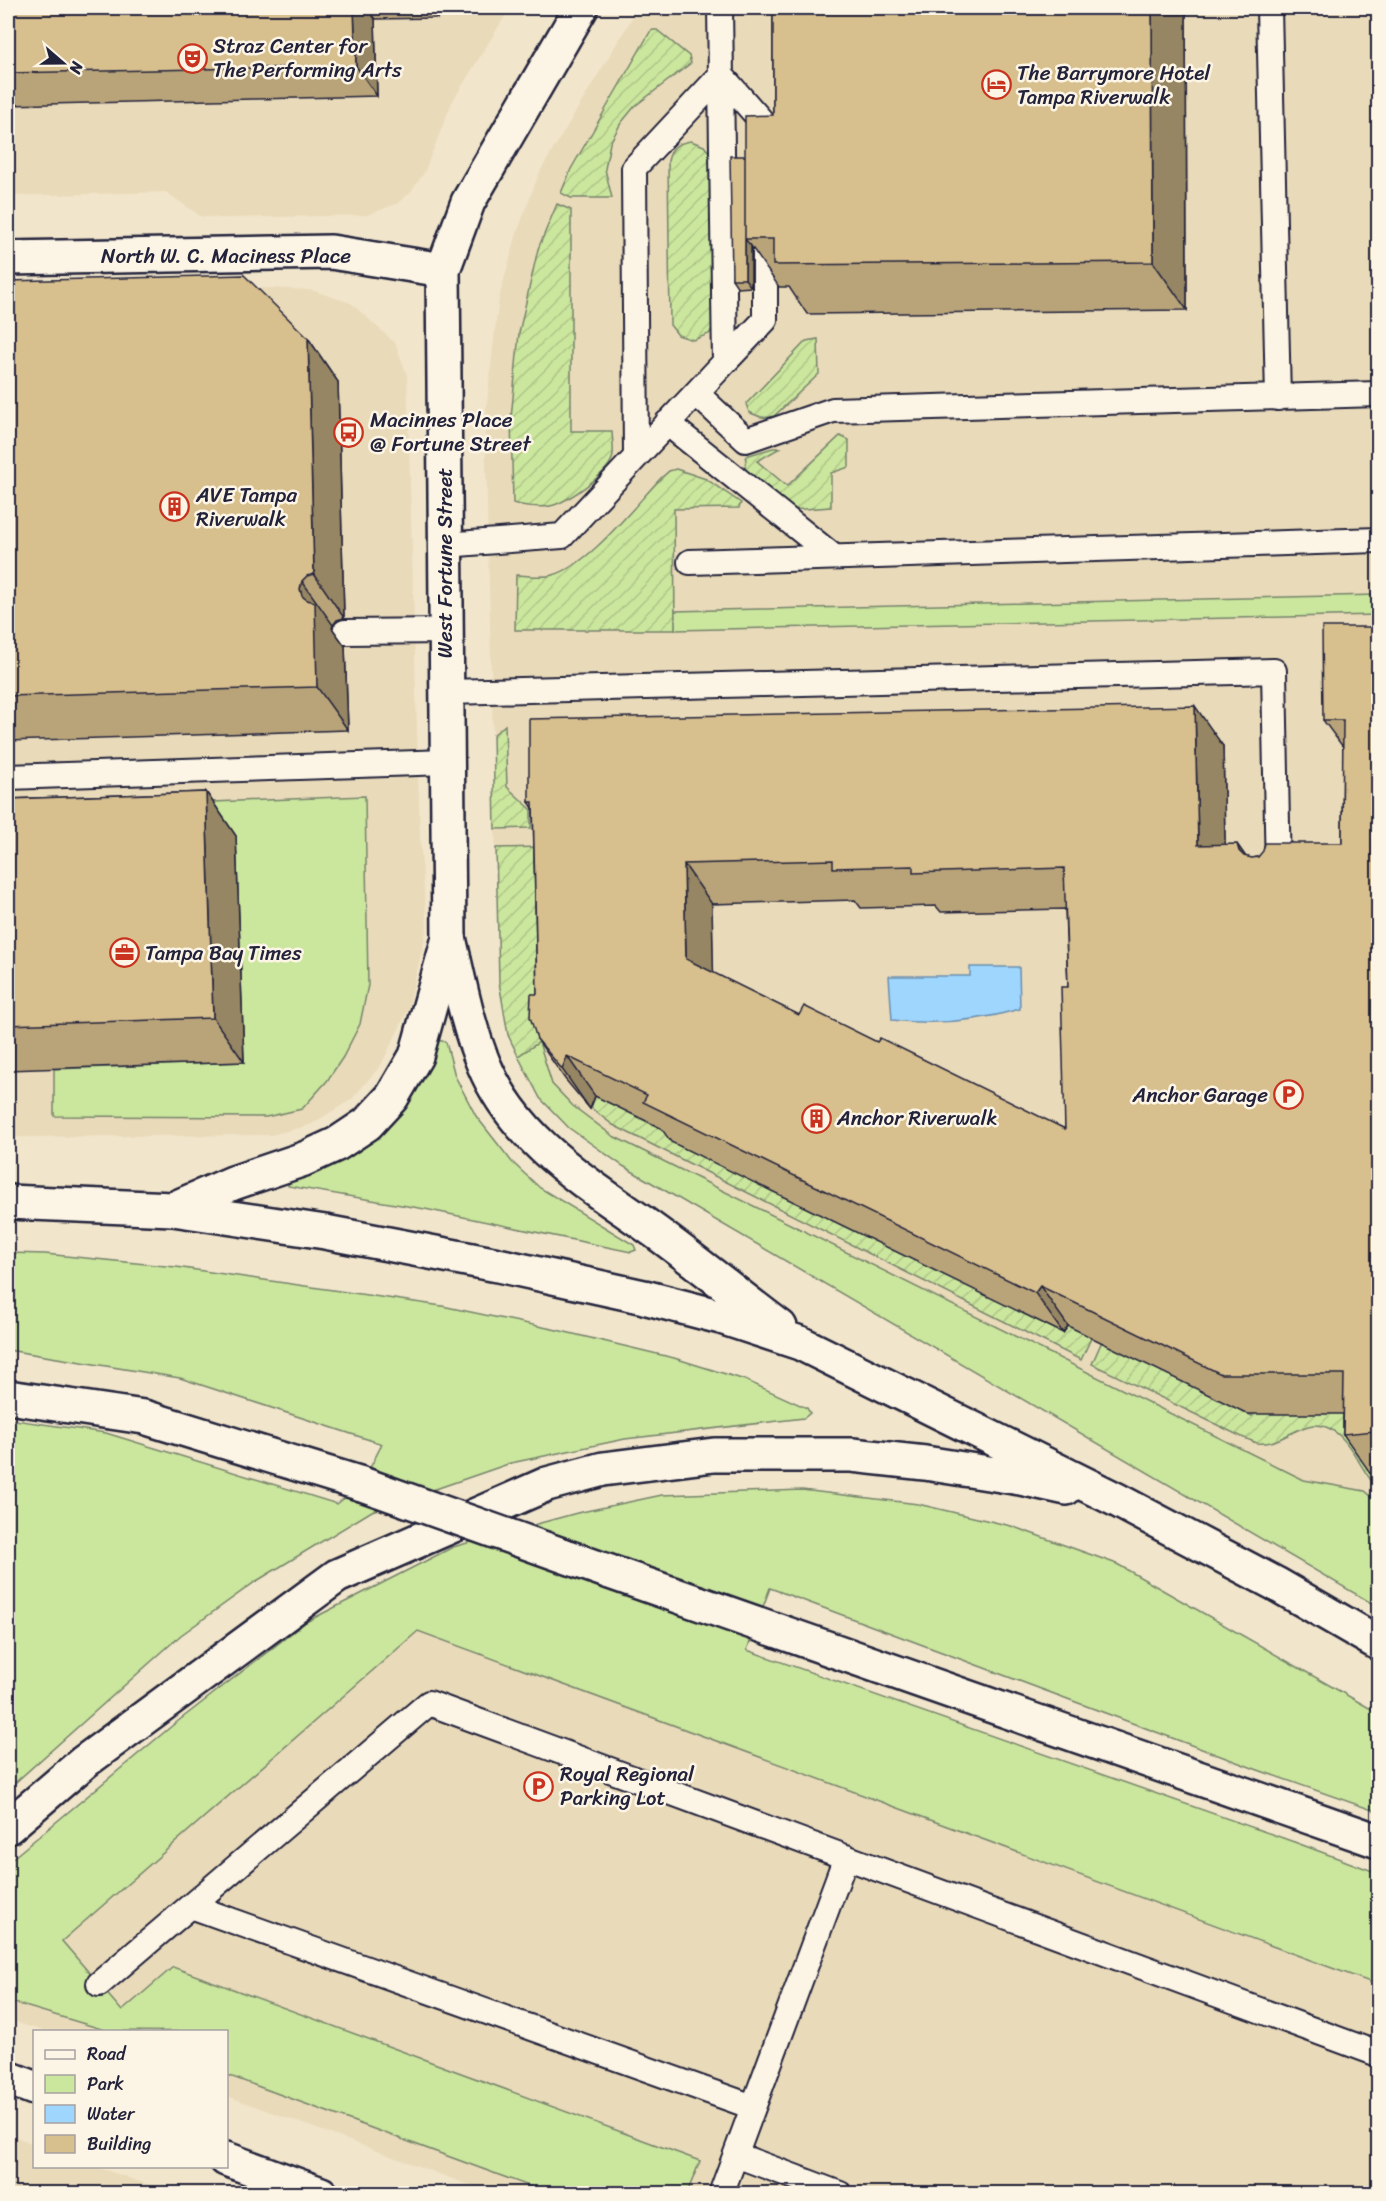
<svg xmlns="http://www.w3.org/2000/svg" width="1386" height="2201" font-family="Sriracha,sans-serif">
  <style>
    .built { fill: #e9dab9 }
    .green { fill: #cbe69d; stroke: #76846c; stroke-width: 1.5 }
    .garden { fill: url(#garden-furrows); stroke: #76846c; stroke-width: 1.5 }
    .water { fill: #9ed6fd; stroke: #6c8eaf; stroke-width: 1.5 }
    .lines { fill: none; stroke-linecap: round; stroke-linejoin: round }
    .service-casing { stroke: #22223b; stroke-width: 28 }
    .minor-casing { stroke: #22223b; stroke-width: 38 }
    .secondary-casing { stroke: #22223b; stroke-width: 38 }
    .primary-casing { stroke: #22223b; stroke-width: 38 }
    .motorway-casing { stroke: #22223b; stroke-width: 38 }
    .service { stroke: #fcf5e5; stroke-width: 24 }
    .minor { stroke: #fcf5e5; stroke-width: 33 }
    .secondary { stroke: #fcf5e5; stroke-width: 33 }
    .primary { stroke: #fcf5e5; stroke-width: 33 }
    .motorway { stroke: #fcf5e5; stroke-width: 33 }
    .motorway-bridge-casing { stroke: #22223b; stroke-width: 38; stroke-linecap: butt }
    .motorway-bridge { stroke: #fcf5e5; stroke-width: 33 }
    .wall { fill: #b9a47a; stroke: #22223b; stroke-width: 1.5; fill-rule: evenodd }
    .shaded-wall { fill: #968663; stroke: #22223b; stroke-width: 1.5 }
    .building { fill: #d7bf8e; stroke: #22223b; stroke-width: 1.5; fill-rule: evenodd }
    .labels { text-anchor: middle; stroke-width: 5; stroke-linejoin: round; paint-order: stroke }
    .poi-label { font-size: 21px; fill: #22223b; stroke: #fcf5e5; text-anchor: start }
    .street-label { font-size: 21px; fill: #22223b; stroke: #fcf5e5 }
  </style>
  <defs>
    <pattern id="garden-furrows" width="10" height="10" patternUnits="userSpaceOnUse" patternTransform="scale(1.5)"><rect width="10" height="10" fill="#cbe69d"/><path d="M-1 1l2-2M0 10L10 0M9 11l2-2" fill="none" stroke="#aec588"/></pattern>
  </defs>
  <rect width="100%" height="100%" fill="#f1e5cb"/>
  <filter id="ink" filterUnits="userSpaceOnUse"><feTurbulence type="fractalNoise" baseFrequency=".0167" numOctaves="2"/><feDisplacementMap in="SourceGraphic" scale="12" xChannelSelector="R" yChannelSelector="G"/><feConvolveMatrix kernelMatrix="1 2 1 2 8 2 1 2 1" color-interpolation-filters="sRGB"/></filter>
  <g filter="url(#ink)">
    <!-- built -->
    <path class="built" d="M8 8H510L452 102 424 173 410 193 396 204 367 215 221 218 200 216 166 192 8 196Z
      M638 8H1378V1607L623 1166 569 1128 540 1098 527 1076 508 1035 499 982 485 421 493 347 499 298 518 230 535 184 541 170Z
      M270 288 311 290 351 303 395 343 407 375 420 838 427 928 408 1010 381 1065 352 1099 310 1125 271 1135 8 1137V298Z
      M802 1490 918 1504 1011 1526 1117 1564 1378 1713V1812L1258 1770 770 1588 747 1650 1297 1843 1378 1873V2193H491L227 2096 226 2032 44 2031 8 2020V1862L173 1725 306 1622 453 1547 577 1513 662 1495Z
      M8 2134 34 2144V2166L97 2167 172 2193H8Z"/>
    <!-- green -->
    <path class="green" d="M1378 595V615L675 630 674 611Z
      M365 796 368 985 360 1024 343 1057 327 1081 302 1109 266 1117 54 1116V1069L244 1062 8 810Z
      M438 1040 446 1042 455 1076 476 1116 512 1162 540 1188 634 1245 636 1250 631 1252 425 1209 288 1186 289 1182 293 1179 336 1163 382 1132 403 1109Z
      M539 1042 552 1084 573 1106 613 1136 1304 1480 1365 1491 1378 1502V1607L623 1166 569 1128 540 1098 518 1056Z
      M8 1253 45 1254 176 1267 442 1306 557 1330 674 1358 745 1380 807 1408 810 1413 804 1418 625 1439 511 1463 372 1511 255 1582 181 1635 8 1789V1419L106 1433 337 1504 362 1484 382 1444 180 1378 8 1350Z
      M802 1490 918 1504 1011 1526 1117 1564 1378 1713V1812L1258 1770 770 1588 747 1650 1297 1843 1378 1873V1985L418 1631 62 1941 122 2011 173 1967 700 2161 687 2193H548L227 2075 226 2032 108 2031 8 2001V1862L173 1725 306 1622 453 1547 577 1513 662 1495Z"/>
    <!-- garden -->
    <path class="garden" d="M653 30H657L689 56 691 63 635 106 621 123 610 143 605 169 612 198H571L561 193 571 169 650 32Z
      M691 141 704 146 712 156 713 328 709 334 693 340 678 335 670 325 668 161C671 147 677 143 691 141Z
      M557 204 571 210V431H612C612 439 615 452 612 459 606 475 566 503 550 506 540 508 522 506 513 503L511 419 519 333 538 249Z
      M818 339 819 374 774 416C764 419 759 417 749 412L746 404 806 341Z
      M840 436 849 440V467L831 473V507L791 510 745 470 746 456 773 448H780L757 461 787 486Z
      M676 469 706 479 741 503 739 508 674 509 675 630H515L516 575C527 575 542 578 553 575 590 565 634 506 661 478L669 471Z
      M505 725 507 787 531 809V828L495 829 493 735Z
      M540 847 539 1042 518 1056 508 1035 499 982 496 848Z
      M595 1096 674 1135 671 1142 1063 1333 1069 1325 1092 1336 1081 1360 613 1125 591 1108Z
      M1102 1341 1252 1416 1259 1408 1372 1414 1378 1489C1363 1473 1355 1450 1340 1436 1308 1406 1288 1447 1257 1443 1253 1442 1248 1439 1244 1438L1092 1364Z"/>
    <!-- water -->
    <path class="water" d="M970 967H1019L1020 1009C979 1021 935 1025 892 1020L889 976H970Z"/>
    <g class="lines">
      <defs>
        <path id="service" d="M1269 8 1278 398
          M725 362 765 320V235
          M696 393 746 440 833 410 1378 394
          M667 423 834 557
          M636 457 634 168 721 75 765 125V146
          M445 545 562 536 725 362 720 8
          M690 562 1378 540
          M345 632 446 631
          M447 692 1274 671 1278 876
          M8 777 447 762
          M191 1906 753 2107
          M99 1984 429 1703 1378 2054
          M736 2155 840 2194
          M721 2194 846 1857"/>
        <path id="minor" d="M8 258 331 252 443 270
          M449 938 443 270 468 202 581 8"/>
        <path id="secondary" d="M8 1202 173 1209 233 1183 304 1159 337 1144 367 1124 392 1097 416 1056 449 938"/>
        <path id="primary" d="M8 2078 34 2088
          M226 2159 321 2194"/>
        <path id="motorway" d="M449 938C459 980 467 1025 484 1065 517 1144 591 1185 657 1233 699 1264 739 1296 780 1327
          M173 1209 325 1232 498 1265 644 1297 721 1317 800 1343 1117 1500 1276 1584 1378 1643
          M8 1397 144 1417 362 1484
          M607 1571 1378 1841
          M8 1827 84 1762 337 1576 547 1484 603 1469 714 1455H852L925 1463 1020 1478 1066 1488"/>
      </defs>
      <!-- service casing -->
      <use href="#service" class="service-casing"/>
      <!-- minor casing -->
      <use href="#minor" class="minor-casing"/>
      <!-- secondary casing -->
      <use href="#secondary" class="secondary-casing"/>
      <!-- primary casing -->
      <use href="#primary" class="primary-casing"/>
      <!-- motorway casing -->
      <use href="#motorway" class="motorway-casing"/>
      <!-- service -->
      <use href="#service" class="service"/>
      <!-- minor -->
      <use href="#minor" class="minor"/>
      <!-- secondary -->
      <use href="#secondary" class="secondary"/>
      <!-- primary -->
      <use href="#primary" class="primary"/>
      <!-- motorway -->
      <use href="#motorway" class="motorway"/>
      <defs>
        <path id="motorway-bridge" d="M362 1484 607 1571"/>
      </defs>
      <!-- motorway-bridge casing -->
      <use href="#motorway-bridge" class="motorway-bridge-casing"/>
      <!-- motorway-bridge -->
      <use href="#motorway-bridge" class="motorway-bridge"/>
    </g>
    <!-- wall -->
    <path class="wall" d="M8 8H436L437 18 375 19 377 96 8 105Z
      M773 8H1186L1187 310 807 314 789 287H779L751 246V287L738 288 732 279 745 157 773 115Z
      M8 281 308 338 338 382 344 618 337 620 333 625 332 628 345 646 348 730 8 741Z
      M1378 627V1473L1371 1474 1343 1434V1414H1248L1068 1326 1063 1333 671 1142 661 1128 595 1096 590 1109 565 1079 537 1039V994L533 808 529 802 1223 746 1225 845 1245 857 1252 858 1342 843 1343 747 1323 720ZM855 900 861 908 936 906 941 912 1065 909 1068 987 1065 1129 877 1042 799 1015 713 973 712 904Z
      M206 792 236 836 244 1062 8 1070V799Z"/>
    <!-- shaded-wall -->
    <path class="shaded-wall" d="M354 8H367L375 19 377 96 356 66Z
      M430 8H436L437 18Z
      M1152 8H1186L1187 310 1153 262Z
      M745 156V239L751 246V287L745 279Z
      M308 338 338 382 344 618 314 574Z
      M302 581 333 625 332 628 345 646 348 730 317 687 302 596 300 589Z
      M1195 706 1223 746 1226 885 1198 845Z
      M206 792 236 836 244 1062 213 1018Z
      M1237 844 1265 884 1239 851Z
      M684 864 712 904 714 999 686 959Z
      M567 1056 595 1096 590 1109 562 1069Z
      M1040 1286 1068 1326 1063 1333 1035 1293Z"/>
    <!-- building -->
    <path class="building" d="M8 8H354L356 66 8 73Z
      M773 8H1152L1153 262 773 265V239H745V116L773 115Z
      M730 156H745V279H732Z
      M244 275 308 338 314 574 307 576 302 581 300 589 302 596 307 600 315 602 317 687 8 696V281Z
      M1322 627H1378V1457H1377L1375 1431 1343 1434 1344 1374H1221L1040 1286 1035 1293 643 1102 647 1095 567 1056 562 1069 537 1039 530 1017 531 994H537L533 802H529V719L1195 706 1198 845 1237 844 1239 851 1244 856 1252 858 1258 857 1263 851 1265 843H1342L1343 720H1323ZM833 860V868L913 866V873L1064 868 1068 987H1061L1065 1129 880 1038 877 1042 804 1006 799 1015 686 959 684 864Z
      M206 792 213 1018 8 1025V799Z"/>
  </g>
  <!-- icons -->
  <defs>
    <symbol id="theatre-ring" viewBox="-11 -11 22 22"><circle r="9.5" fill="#fcf5e5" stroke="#c8321e" stroke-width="1.5"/><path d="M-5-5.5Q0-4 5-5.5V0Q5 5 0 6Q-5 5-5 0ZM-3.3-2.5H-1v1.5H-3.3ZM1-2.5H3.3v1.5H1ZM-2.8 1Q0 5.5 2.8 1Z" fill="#c8321e"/></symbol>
    <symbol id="hotel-ring" viewBox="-11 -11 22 22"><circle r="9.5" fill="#fcf5e5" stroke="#c8321e" stroke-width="1.5"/><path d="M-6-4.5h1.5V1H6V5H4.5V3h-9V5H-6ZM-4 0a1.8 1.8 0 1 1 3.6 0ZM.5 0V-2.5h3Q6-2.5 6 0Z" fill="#c8321e"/></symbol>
    <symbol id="bus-ring" viewBox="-11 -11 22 22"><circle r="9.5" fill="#fcf5e5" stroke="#c8321e" stroke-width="1.5"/><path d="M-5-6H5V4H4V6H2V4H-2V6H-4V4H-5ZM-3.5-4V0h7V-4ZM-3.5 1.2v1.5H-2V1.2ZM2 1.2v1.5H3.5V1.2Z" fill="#c8321e"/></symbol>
    <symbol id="building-ring" viewBox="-11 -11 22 22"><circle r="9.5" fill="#fcf5e5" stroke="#c8321e" stroke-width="1.5"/><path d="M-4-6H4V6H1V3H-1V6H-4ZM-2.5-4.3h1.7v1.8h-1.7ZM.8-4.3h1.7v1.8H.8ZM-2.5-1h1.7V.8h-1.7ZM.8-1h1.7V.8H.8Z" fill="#c8321e"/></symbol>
    <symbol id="office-ring" viewBox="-11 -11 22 22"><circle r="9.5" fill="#fcf5e5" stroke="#c8321e" stroke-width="1.5"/><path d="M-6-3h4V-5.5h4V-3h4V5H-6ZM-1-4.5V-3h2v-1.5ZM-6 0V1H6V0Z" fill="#c8321e"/></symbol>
    <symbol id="parking-ring" viewBox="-11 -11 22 22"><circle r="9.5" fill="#fcf5e5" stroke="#c8321e" stroke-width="1.5"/><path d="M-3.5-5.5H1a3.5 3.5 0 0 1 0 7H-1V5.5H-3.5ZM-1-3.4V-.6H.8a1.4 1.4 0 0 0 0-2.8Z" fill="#c8321e"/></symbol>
  </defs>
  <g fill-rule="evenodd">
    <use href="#theatre-ring" x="176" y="42" width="33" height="33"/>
    <use href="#hotel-ring" x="980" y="68" width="33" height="33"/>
    <use href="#bus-ring" x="332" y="416" width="33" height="33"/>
    <use href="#building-ring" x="158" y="490" width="33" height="33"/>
    <use href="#office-ring" x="108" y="936" width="33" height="33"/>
    <use href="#parking-ring" x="1272" y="1078" width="33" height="33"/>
    <use href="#building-ring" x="800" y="1102" width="33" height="33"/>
    <use href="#parking-ring" x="522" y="1770" width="33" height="33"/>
  </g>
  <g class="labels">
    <!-- poi labels -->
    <g class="poi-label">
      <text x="213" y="53">Straz Center for<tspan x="213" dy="24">The Performing Arts</tspan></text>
      <text x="1017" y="80">The Barrymore Hotel<tspan x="1017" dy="24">Tampa Riverwalk</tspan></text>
      <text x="370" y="427">Macinnes Place<tspan x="370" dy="24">@ Fortune Street</tspan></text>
      <text x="196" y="502">AVE Tampa<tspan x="196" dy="24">Riverwalk</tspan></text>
      <text x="145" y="960">Tampa Bay Times</text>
      <text x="1268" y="1102" text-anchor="end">Anchor Garage</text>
      <text x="837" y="1125">Anchor Riverwalk</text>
      <text x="560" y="1781">Royal Regional<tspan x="560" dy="24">Parking Lot</tspan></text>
    </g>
    <!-- street labels -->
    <g class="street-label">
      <text x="226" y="263">North W. C. Maciness Place</text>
      <text transform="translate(445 563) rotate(-90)" y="7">West Fortune Street</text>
    </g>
  </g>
  <!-- margin -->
  <rect width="1386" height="2201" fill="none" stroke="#fcf5e5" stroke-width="30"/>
  <rect x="15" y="15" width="1356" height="2171" fill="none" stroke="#22223b" stroke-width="2" filter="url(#ink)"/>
  <!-- legend -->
  <rect x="33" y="2030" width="195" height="138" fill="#fcf5e5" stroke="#a5a1a1" stroke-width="1.5"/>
  <rect x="45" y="2050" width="30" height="9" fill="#fcf5e5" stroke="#a5a1a1" stroke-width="1.5"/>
  <text x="87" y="2060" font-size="18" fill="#22223b">Road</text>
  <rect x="45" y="2075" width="30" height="18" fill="#cbe69d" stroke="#a5a1a1" stroke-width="1.5"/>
  <text x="87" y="2090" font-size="18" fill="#22223b">Park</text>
  <rect x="45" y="2105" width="30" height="18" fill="#9ed6fd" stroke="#a5a1a1" stroke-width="1.5"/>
  <text x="87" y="2120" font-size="18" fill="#22223b">Water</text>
  <rect x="45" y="2135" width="30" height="18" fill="#d7bf8e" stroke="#a5a1a1" stroke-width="1.5"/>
  <text x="87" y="2150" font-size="18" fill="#22223b">Building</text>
  <!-- north arrow -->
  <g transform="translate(63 63) rotate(110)" stroke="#fcf5e5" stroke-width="4.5" paint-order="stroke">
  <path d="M0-4.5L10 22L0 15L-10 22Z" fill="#22223b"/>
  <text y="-9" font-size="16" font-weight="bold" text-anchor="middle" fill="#22223b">N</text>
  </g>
</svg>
